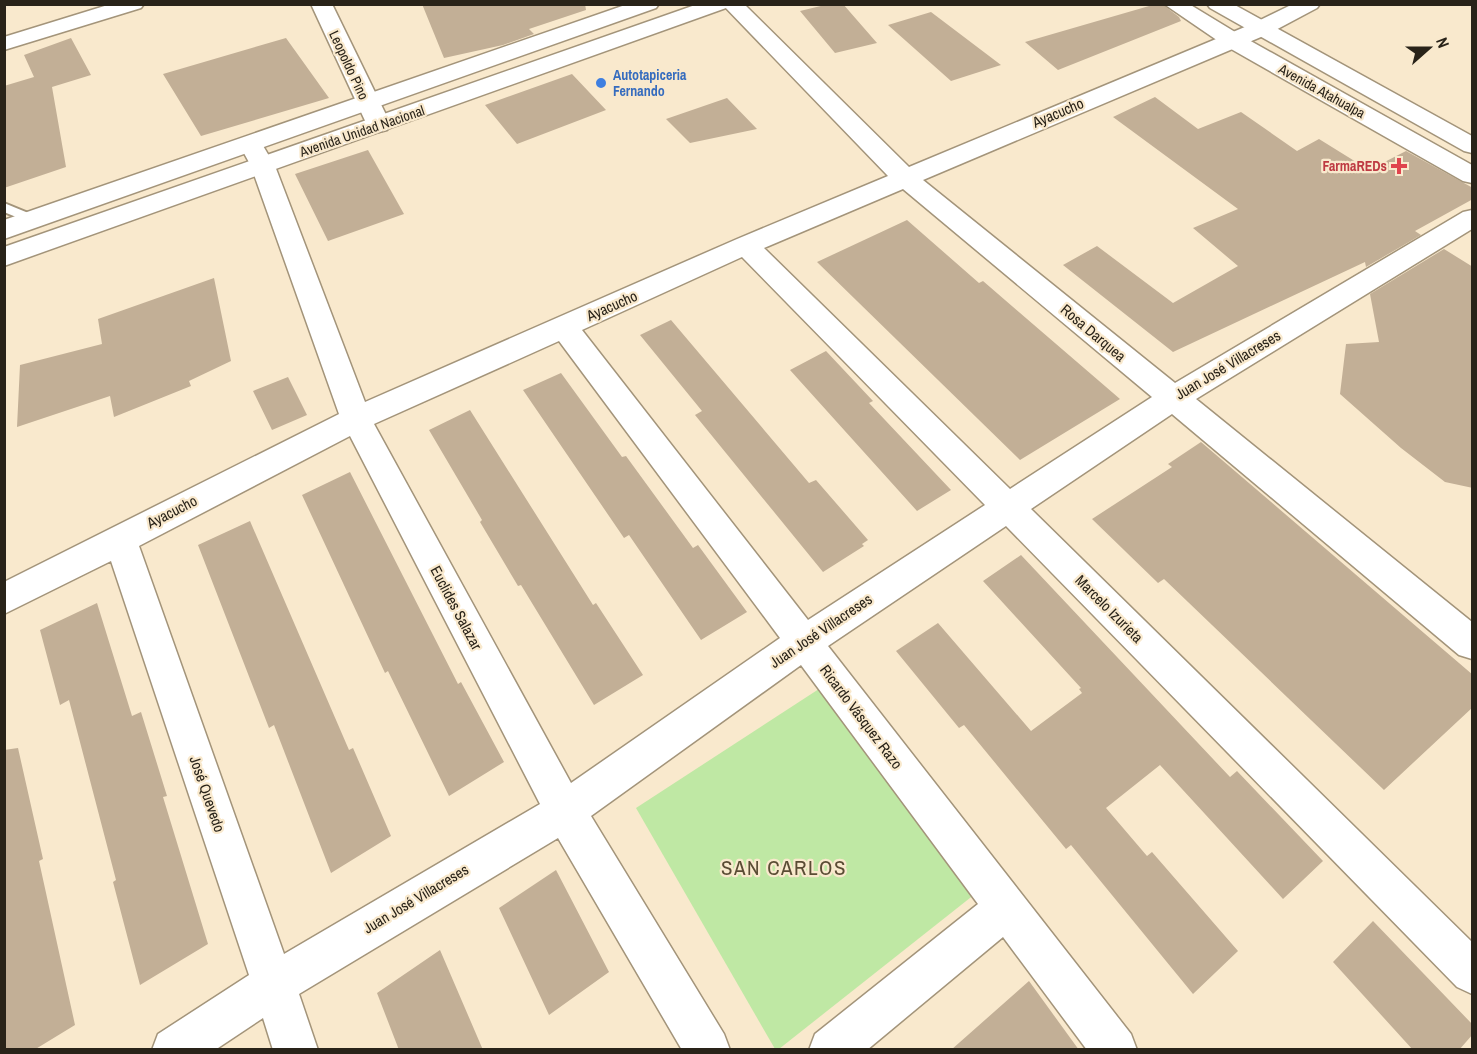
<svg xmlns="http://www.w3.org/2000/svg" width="1477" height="1054" font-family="'Archivo Narrow',sans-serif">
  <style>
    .green { fill: #bfe8a4 }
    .building { fill: #c2af96 }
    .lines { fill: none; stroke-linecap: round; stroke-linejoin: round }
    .lane-casing { stroke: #a3947a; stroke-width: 4 }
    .street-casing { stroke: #a3947a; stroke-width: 3 }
    .secondary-casing { stroke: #a3947a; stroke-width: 3 }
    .lane { fill: #fff; fill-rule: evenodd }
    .street { fill: #fff; fill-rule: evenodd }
    .secondary { fill: #fff; fill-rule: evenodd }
    .shop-dot { fill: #3f7fe0; stroke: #f9e9cd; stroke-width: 2 }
    .health-dot { fill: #e0444e; stroke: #f9e9cd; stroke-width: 2 }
    .labels { text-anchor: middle; stroke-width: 4.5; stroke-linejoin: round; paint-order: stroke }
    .far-street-label { font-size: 14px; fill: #292319; stroke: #f9e9cd }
    .far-shop-label { font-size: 14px; font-weight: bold; fill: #366cbe; stroke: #f9e9cd; text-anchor: start }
    .far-health-label { font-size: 14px; font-weight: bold; fill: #be3a42; stroke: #f9e9cd; text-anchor: end }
    .street-label { font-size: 15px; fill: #292319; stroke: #f9e9cd }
    .near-quarter-label { font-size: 21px; letter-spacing: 1.5px; fill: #5a4c34; stroke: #f9e9cd }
  </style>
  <rect width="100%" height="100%" fill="#f9e9cd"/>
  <!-- green -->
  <path class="green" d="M822 687 975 894 779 1049H775L636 808Z"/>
  <!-- building -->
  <path class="building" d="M422 4H585L586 10 529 29 534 34 503 45 444 58Z
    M829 4H843L877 43 835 53 800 11Z
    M1156 4H1162L1179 17 1181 21 1058 70 1025 42Z
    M931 12 1001 65 951 81 888 25Z
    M71 38 91 75 52 87 66 167 4 188V86L34 77 24 55Z
    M286 38 329 98 201 136 163 74Z
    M572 74 606 110 517 144 485 105Z
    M1155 97 1198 129 1241 112 1297 151 1319 139 1369 170 1406 151 1473 188V199L1415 231 1421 235 1366 267 1365 262 1173 352 1063 265 1097 246 1173 303 1238 266 1193 228 1238 209 1113 117Z
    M727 98 757 129 690 143 666 119Z
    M368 150 404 214 328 241 295 174Z
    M907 220 979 283 983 281 1120 399 1020 460 817 262Z
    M1444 249 1473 267V488L1445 482 1401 448 1340 394 1346 344 1379 342 1370 294Z
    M214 278 231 361 189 381 191 386 114 417 110 396 17 427 20 365 102 344 98 319Z
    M671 320 809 483 816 480 868 540 862 544 864 546 823 572 695 415 702 411 640 335Z
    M826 351 873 401 869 403 951 490 917 511 790 370Z
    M561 373 622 457 626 456 693 548 698 545 747 612 701 640 629 535 624 538 523 390Z
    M288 377 307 415 272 430 253 391Z
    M470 410 593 605 596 603 643 675 594 705 521 585 518 586 480 522 482 520 429 430Z
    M1201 442 1473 675V707L1384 790 1164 579 1158 583 1092 519 1172 467 1168 464Z
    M350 472 458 684 461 682 504 762 449 796 388 671 385 673 302 495Z
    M250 521 349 750 353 748 391 836 331 873 274 725 269 728 198 545Z
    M1021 555 1230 777 1237 771 1323 861 1283 899 1160 765 1106 808 1147 856 1152 852 1238 951 1193 994 1071 845 1066 849 964 725 959 728 896 651 938 623 1031 731 1082 693 1079 689 1081 688 983 581Z
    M97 603 132 716 141 712 167 796 163 797 208 944 140 985 113 882 116 880 69 700 60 705 40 630Z
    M18 748 43 859 39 861 75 1025 34 1050H4V750Z
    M556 870 609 972 549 1015 499 908Z
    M1373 921 1473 1025V1034L1459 1050H1413L1333 962Z
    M440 950 483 1050H399L377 993Z
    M1029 981 1079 1050H951Z"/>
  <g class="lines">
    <defs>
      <path id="lane" d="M4 203 38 217 39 220 33 224 4 212Z"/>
      <path id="street" d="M111 4H144L141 8 4 50V37Z
        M311 4H332L391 125 387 130 379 132 371 130 367 125Z
        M722 4H744L909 167 1252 24 1293 4H1320L1317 8 1268 34 923 180 1175 383 1463 212 1472 210V229L1196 399 1472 622V659L1459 655 1172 414 1031 509 1472 942V994L1457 987 1006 526 828 646 1131 1034 1137 1050H1087L1003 937 867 1050H809L815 1034 978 904 801 665 591 816 724 1034 730 1050H682L558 838 299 994 318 1050H273L263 1018 215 1050H152L158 1034 249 975 111 561 4 614V582L339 414 251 166 239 144 243 139 251 137 259 139 275 166 365 402 737 239 888 176ZM903 189 1152 397 1010 489 764 248ZM742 257 985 505 808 620 582 330ZM559 341 780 638 571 783 374 424ZM350 436 540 804 284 954 139 546Z"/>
      <path id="secondary" d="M628 4H659L656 8 4 239V220Z
        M698 4H729L726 8 4 266V247Z
        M1164 4H1189L1240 35 1472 165V183L1463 181 1224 45Z
        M1207 4H1233L1472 136V153L1464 151 1210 8Z"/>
    </defs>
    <!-- lane casing -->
    <use href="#lane" class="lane-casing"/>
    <!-- street casing -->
    <use href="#street" class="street-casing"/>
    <!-- secondary casing -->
    <use href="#secondary" class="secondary-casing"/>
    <!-- lane -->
    <use href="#lane" class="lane"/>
    <!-- street -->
    <use href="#street" class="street"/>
    <!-- secondary -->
    <use href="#secondary" class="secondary"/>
  </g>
  <!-- markers -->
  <circle class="shop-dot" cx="601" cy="83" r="6"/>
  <path class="health-dot" d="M1396 157h6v6h6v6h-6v6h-6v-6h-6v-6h6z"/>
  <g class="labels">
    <!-- far-street labels -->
    <g class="far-street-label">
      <text transform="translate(349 65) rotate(65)" y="5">Leopoldo Pino</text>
      <text transform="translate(1322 91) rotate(29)" y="5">Avenida Atahualpa</text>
      <text transform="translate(362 131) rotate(-19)" y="5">Avenida Unidad Nacional</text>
    </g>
    <!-- far-shop labels -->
    <g class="far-shop-label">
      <text x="613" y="80">Autotapiceria<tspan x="613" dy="16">Fernando</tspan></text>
    </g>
    <!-- far-health labels -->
    <g class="far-health-label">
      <text x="1387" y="171">FarmaREDs</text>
    </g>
    <!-- street labels -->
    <g class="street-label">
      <text transform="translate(1058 113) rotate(-23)" y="5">Ayacucho</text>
      <text transform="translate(612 306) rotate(-24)" y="5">Ayacucho</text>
      <text transform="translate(1093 333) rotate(40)" y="5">Rosa Darquea</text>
      <text transform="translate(1228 365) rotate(-31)" y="5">Juan José Villacreses</text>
      <text transform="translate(172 512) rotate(-27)" y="5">Ayacucho</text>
      <text transform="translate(456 608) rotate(62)" y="5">Euclides Salazar</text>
      <text transform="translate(1109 609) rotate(45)" y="5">Marcelo Izurieta</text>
      <text transform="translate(821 631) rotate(-34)" y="5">Juan José Villacreses</text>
      <text transform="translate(861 717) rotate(53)" y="5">Ricardo Vásquez Razo</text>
      <text transform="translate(207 794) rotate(71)" y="5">José Quevedo</text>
      <text transform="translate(416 899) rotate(-31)" y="5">Juan José Villacreses</text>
    </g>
    <!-- near-quarter labels -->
    <g class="near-quarter-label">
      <text x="784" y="875">SAN CARLOS</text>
    </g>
  </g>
  <!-- border -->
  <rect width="1477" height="1054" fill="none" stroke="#292319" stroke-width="12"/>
  <!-- north arrow -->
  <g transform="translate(1429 48) rotate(69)" stroke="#f9e9cd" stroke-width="4.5" paint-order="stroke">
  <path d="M0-4.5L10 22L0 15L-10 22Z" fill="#292319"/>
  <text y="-9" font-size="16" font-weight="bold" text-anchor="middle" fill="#292319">N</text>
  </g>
</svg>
